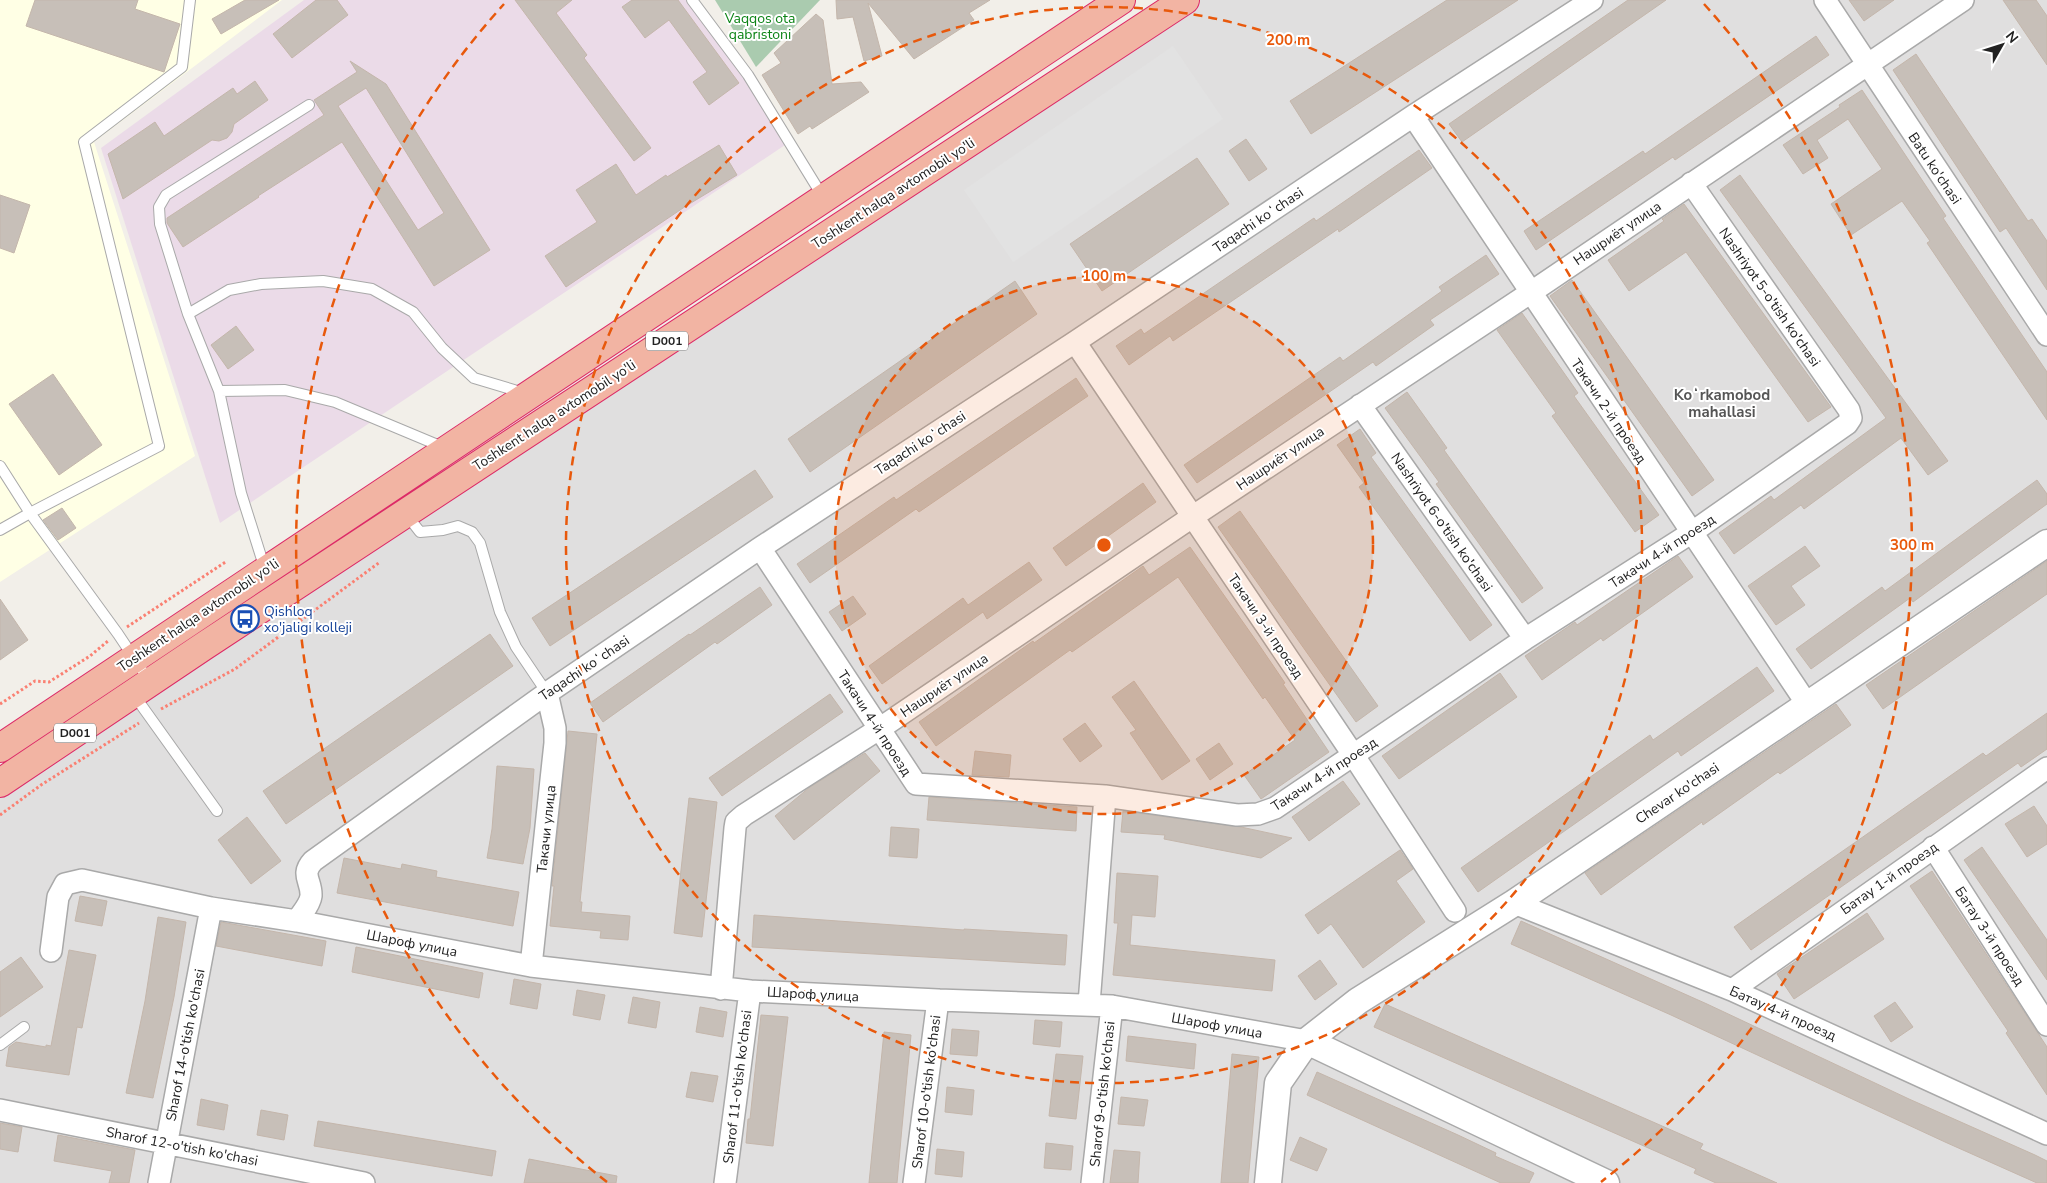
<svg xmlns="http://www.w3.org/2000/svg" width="2047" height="1183" font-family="'Nunito Sans',sans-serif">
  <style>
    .residential { fill: #e0dfdf }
    .industrial { fill: #ebdbe8 }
    .education { fill: #ffffe5 }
    .cemetery { fill: #aacbaf }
    .parking { fill: #e2e2e2 }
    .building { fill: #c7bfb8; stroke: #c4b6ab; fill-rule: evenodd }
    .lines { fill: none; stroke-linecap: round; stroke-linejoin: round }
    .service-casing { stroke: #a9a9a9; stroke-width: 12 }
    .minor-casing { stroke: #a9a9a9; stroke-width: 24 }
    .tertiary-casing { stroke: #a9a9a9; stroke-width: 29 }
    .trunk-casing { stroke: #dc2a67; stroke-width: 30 }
    .path { stroke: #fa8072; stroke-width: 3; stroke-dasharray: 2.5 2.5; stroke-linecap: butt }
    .service { stroke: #fff; stroke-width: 10 }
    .minor { stroke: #fff; stroke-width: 21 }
    .tertiary { stroke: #fff; stroke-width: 26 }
    .trunk { stroke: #f2b4a3; stroke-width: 28 }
    .ring { fill: none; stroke: #e8590c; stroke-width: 2.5; stroke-dasharray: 9 6 }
    .labels { text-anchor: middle; stroke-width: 4; stroke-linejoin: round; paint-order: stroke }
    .shield { fill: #fff; stroke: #646464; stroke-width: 1 }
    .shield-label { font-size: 12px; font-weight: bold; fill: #222 }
    .park-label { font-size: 14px; fill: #0c8416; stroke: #fff }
    .street-label { font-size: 14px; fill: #222; stroke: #fff }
    .transit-label { font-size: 14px; fill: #164399; stroke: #fff; text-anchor: start }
    .neighbourhood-label { font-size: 15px; font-weight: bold; fill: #555; stroke: #fff }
    .centre { fill: #e8590c; stroke: #fff; stroke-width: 2.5 }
    .ring-label { font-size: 15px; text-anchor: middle; font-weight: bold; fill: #e8590c; stroke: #fff; stroke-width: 4; stroke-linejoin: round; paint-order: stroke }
  </style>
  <rect width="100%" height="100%" fill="#f2efe9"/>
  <!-- residential -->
  <path class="residential" d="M1185 0H2047V1183H0V783Z"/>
  <!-- industrial -->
  <path class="industrial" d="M304 0H686L750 85 785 145 220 523 101 148Z"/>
  <!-- education -->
  <path class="education" d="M0 0H282L94 142 195 456 0 582Z"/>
  <!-- cemetery -->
  <path class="cemetery" d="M715 0H820L756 67Z"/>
  <!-- parking -->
  <path class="parking" d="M1173 46 1223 119 1013 262 964 190Z"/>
  <!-- building -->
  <path class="building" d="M35 0H138L135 9 180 24 164 72 26 26Z
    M245 0H279L221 34 212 19Z
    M316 0H337L348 15 292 58 273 34Z
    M515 0H572L556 13 587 55 584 58 651 148 634 161Z
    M632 0H678L739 83 709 105 693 82 707 72 669 20 645 38 622 7Z
    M836 0H990L969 13 974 20 914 59 868 3 882 56 864 61 853 17 837 19Z
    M1447 0H1518L1311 134 1290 101Z
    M1628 0H1666L1462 142 1449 124Z
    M1849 0H1894L1864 21Z
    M2003 0H2036L2047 16V65Z
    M816 14 823 20 832 84 861 82 869 92 812 129 810 126 798 134 762 75 781 63 774 53Z
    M1816 36 1829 55 1675 160 1673 157 1536 250 1524 231 1643 151 1645 154Z
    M1916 54 2028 221 2032 219 2047 241V290L2006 228 2000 232 1893 70Z
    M350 61 386 84 490 250 434 286 342 142 258 196 259 197 183 247 167 223V218L324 115 314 100 357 72ZM366 88 444 213 418 230 338 106Z
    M255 81 268 100 234 124 232 132 227 138 219 141 212 140 123 199 108 154 155 122 164 136 233 88 237 94Z
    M1862 90 1946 216 1943 218 2047 372V420L1927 243 1930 241 1902 201 1851 235 1831 204 1882 169 1848 119 1817 140 1828 158 1803 174 1783 145 1840 107 1839 105Z
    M1246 139 1267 169 1249 181 1229 151Z
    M719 145 737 175 686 206 566 287 545 256 597 222 576 190 616 164 636 195 666 175 667 177Z
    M1419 150 1432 168 1339 232 1338 229 1173 341 1170 336 1129 365 1116 346 1141 329 1144 334 1314 218 1316 221Z
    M1197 158 1229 204 1102 291 1070 244Z
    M1740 175 1948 461 1928 475 1901 438 1804 509 1801 505 1734 554 1719 533 1771 496 1774 500 1886 418 1720 190Z
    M0 195 30 205 14 253 0 248Z
    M1684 204 1831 407 1808 422 1686 252 1629 291 1608 260 1664 221 1662 219Z
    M1486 255 1499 274 1430 320 1434 325 1376 366 1373 362 1197 483 1184 465 1340 357 1343 361 1442 291 1439 287Z
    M1572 280 1714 480 1692 496 1550 296Z
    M1015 281 1037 314 810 472 788 439Z
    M1522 313 1578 393 1574 396 1659 515 1635 532 1552 416 1556 413 1497 330Z
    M236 326 254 350 228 369 211 345Z
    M53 374 102 445 59 475 9 404Z
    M1076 378 1088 396 919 512 916 509 810 583 797 564 894 497 896 500Z
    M1407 392 1447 448 1444 450 1543 588 1522 603 1436 484 1439 482 1385 408Z
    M1360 429 1376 453 1371 457 1492 625 1470 641 1359 487 1364 483 1337 445Z
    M755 470 773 497 550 646 532 618Z
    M2037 480 2047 494V504L1913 602 1910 598 1811 669 1796 649 1882 587 1885 591Z
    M1143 483 1156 502 1066 566 1053 548Z
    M62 508 76 528 58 540 43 520Z
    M1240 511 1378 706 1356 722 1218 527Z
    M1805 546 1820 566 1791 586 1805 605 1776 625 1748 586Z
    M1190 547 1257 642 1285 683 1283 684 1329 752 1261 799 1244 775 1295 740 1265 697 1263 699 1178 577 1072 652 1070 650 936 746 919 722 1033 641 1034 643 1143 566 1149 575Z
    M1678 556 1693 577 1603 641 1601 638 1542 680 1525 656 1575 622 1577 625Z
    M2047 561V594L1883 709 1866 685Z
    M1029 562 1042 580 987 619 983 612 882 684 869 666 963 598 968 605Z
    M760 587 772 605 717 644 715 642 603 722 590 703 689 634 690 635Z
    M853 596 866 614 842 631 829 612Z
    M0 599 28 640 0 660Z
    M490 634 513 666 286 824 263 791Z
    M1757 667 1774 691 1681 756 1678 751 1478 892 1461 868 1650 735 1653 740Z
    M1500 673 1517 697 1399 779 1382 756Z
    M1134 681 1190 761 1162 780 1130 733 1136 730 1112 697Z
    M830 694 843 712 722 796 709 778Z
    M1836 704 1851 725 1780 774 1778 772 1703 825 1702 822 1601 895 1585 873Z
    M2047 713V749L2021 767 2018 763 1751 950 1734 927 1983 753 1986 756Z
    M1085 723 1102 746 1080 762 1063 739Z
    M568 731 597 734 580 902H582L581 912 630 916 628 940 600 938 601 931 550 926 554 886H552Z
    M1219 743 1233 764 1210 780 1196 759Z
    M975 751 1011 755 1009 777 972 775Z
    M865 753 880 771 794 840 775 816 810 787Z
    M497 766 534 769 530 828 523 864 487 858 492 829Z
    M1343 781 1360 804 1309 841 1292 817Z
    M929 797 1077 807 1076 831 927 820Z
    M689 798 717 802 702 937 674 933Z
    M2034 806 2047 826V844L2027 857 2005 824Z
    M1123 811 1241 827 1292 838 1261 858 1164 839 1165 835 1121 832Z
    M247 817 281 861 251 884 218 840Z
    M891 827 919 829 917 858 889 856Z
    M1982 847 2047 940V980L1964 860Z
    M1400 850 1413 869 1396 881 1425 922 1363 968 1331 924 1318 934 1305 915Z
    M344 858 401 869 402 864 437 871 436 877 519 892 513 926 337 893Z
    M1932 871 2047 1047V1095L2006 1033 2008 1031 1910 886Z
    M1117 873 1158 876 1155 917 1132 915 1130 945 1275 960 1272 991 1113 975 1118 923H1114Z
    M80 896 107 901 102 926 75 921Z
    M1867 913 1884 939 1794 999 1777 974Z
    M754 915 964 930V929L1067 935 1065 965 752 947Z
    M158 917 186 922 174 997 153 1098 126 1093 145 1001Z
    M1521 921 1707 1004 1909 1099 2035 1155 2047 1161V1183H2037L1945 1142 1671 1015 1511 944Z
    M221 922 326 941 322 966 216 946Z
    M356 947 483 973 479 998 352 972Z
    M69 950 96 955 82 1028 77 1027 69 1075 6 1066 9 1047 16 1042 46 1047V1045L51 1046Z
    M21 957 43 987 0 1017V972Z
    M1320 960 1337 984 1315 1000 1298 976Z
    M514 979 541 984 537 1009 510 1004Z
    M577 990 605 995 600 1020 573 1015Z
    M633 997 660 1002 656 1028 628 1023Z
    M1895 1002 1913 1027 1891 1042 1874 1016Z
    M1385 1004 1703 1144 1700 1149 1777 1183H1716L1694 1173 1696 1169 1374 1027Z
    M700 1007 727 1012 723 1037 696 1032Z
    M761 1015 788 1017 773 1146 746 1143 748 1119H750Z
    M1035 1020 1062 1022 1060 1047 1033 1044Z
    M952 1029 979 1031 977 1056 950 1054Z
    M884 1032 911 1035 902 1127 897 1183H869Z
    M1128 1036 1196 1044 1194 1069 1126 1061Z
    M1056 1054 1083 1056 1076 1119 1049 1116Z
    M1232 1054 1259 1057 1248 1183H1221Z
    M691 1072 718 1076 713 1102 686 1097Z
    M1317 1072 1458 1135 1496 1153 1495 1156 1534 1173 1529 1183H1501L1307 1095Z
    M947 1087 974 1090 972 1115 945 1112Z
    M1121 1097 1148 1100 1144 1126 1118 1124Z
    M201 1099 228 1105 224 1130 197 1125Z
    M261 1110 288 1115 284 1140 257 1135Z
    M318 1121 496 1151 492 1176 314 1146Z
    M0 1123 22 1127 18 1152 0 1149Z
    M58 1135 135 1150 129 1183H109L112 1171 54 1161Z
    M1300 1137 1327 1149 1317 1171 1290 1160Z
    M1046 1143 1073 1146 1071 1170 1044 1168Z
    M937 1149 964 1152 962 1177 935 1174Z
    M1114 1150 1140 1152 1138 1183H1110Z
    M529 1159 617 1176 616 1183H524Z"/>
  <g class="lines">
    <defs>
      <path id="service" d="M692 0 748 75 823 197
        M188 314 229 290 261 284 323 281 372 289 413 312 442 348 474 378 524 393
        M219 391 285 390 335 402 445 448
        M0 466 30 513 159 446 84 142 182 67 190 0
        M406 514 420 532 443 530 458 526 472 532 480 543 500 612 516 647 547 693
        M0 530 30 513 118 634 150 682
        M265 569 241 493 219 391 188 314 160 224 159 207 166 195 309 105
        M134 695 217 811
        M0 1045 24 1027"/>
      <path id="minor" d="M1825 0 2047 335
        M1413 116 1807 704
        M1075 342 1354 756 1455 911
        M1360 405 1525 639
        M760 548 916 784 1105 796 1237 815 1258 814 1275 808 1525 639 1691 533 1847 424 1851 418 1849 410 1691 183
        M1933 847 2047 1025
        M1514 903 1732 990 2047 1134
        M297 921C301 914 310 905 311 896 312 881 300 875 313 861L547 693 760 548 1075 342 1413 116 1592 0
        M51 951 58 897 65 884 82 880 211 908 297 921 531 966 750 991 938 1000 1112 1006 1307 1041
        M531 966 555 743V728L547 693
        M721 989 735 828 736 822 744 815 879 729 1192 517 1530 293 1963 0
        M1732 990 2047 768
        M1089 1004 1105 796
        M0 1110 364 1183
        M159 1183 211 908
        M725 1183 750 991
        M914 1183 938 1000
        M1092 1183 1112 1006"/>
      <path id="tertiary" d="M1307 1041 1606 1183
        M1268 1183 1278 1083 1307 1041 1358 1001 1514 903 2047 543"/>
      <path id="trunk" d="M0 748 1121 0
        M0 783 204 646 1185 0"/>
    </defs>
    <!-- service casing -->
    <use href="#service" class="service-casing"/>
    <!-- minor casing -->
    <use href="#minor" class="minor-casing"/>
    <!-- tertiary casing -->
    <use href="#tertiary" class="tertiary-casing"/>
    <!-- trunk casing -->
    <use href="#trunk" class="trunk-casing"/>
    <!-- path -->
    <path class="path" d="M127 627 227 561
      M0 704 35 681 49 682 90 656 108 641
      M161 709 235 669 380 562
      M0 815 41 785 139 723"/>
    <!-- service -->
    <use href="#service" class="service"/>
    <!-- minor -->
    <use href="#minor" class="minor"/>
    <!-- tertiary -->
    <use href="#tertiary" class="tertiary"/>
    <!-- trunk -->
    <use href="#trunk" class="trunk"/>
  </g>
  <!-- distance rings -->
  <circle cx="1104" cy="545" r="269" fill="#e8590c" fill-opacity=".12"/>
  <g class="ring">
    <circle cx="1104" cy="545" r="269"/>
    <circle cx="1104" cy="545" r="538"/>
    <path d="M607 1182A808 808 0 0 1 504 4M1704 4A808 808 0 0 1 1601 1182"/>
  </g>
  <!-- icons -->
  <defs>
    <symbol id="bus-ring" viewBox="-11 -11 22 22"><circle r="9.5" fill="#fff" stroke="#1a4fb4" stroke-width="1.5"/><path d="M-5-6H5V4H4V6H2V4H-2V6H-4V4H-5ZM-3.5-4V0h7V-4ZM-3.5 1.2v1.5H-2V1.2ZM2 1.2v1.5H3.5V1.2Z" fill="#1a4fb4"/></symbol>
  </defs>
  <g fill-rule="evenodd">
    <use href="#bus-ring" x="229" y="603" width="32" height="32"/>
  </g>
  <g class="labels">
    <!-- shield labels -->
    <g class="shield">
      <rect x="646" y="331.5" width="42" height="19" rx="4"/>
      <rect x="54" y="723.5" width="42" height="19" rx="4"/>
    </g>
    <g class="shield-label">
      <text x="667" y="345">D001</text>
      <text x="75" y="737">D001</text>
    </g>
    <!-- park labels -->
    <g class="park-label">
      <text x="760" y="23">Vaqqos ota<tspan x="760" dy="16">qabristoni</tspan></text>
    </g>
    <!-- street labels -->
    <g class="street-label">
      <text transform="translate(1935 168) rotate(56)" y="5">Batu ko'chasi</text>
      <text transform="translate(893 193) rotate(-33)" y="5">Toshkent halqa avtomobil yo'li</text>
      <text transform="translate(1258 220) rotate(-34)" y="5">Taqachi koʻchasi</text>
      <text transform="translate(1617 233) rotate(-34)" y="5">Нашриёт улица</text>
      <text transform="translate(1770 297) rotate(55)" y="5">Nashriyot 5-o'tish ko'chasi</text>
      <text transform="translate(1609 411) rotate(56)" y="5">Такачи 2-й проезд</text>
      <text transform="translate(554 415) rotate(-33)" y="5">Toshkent halqa avtomobil yo'li</text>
      <text transform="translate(920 443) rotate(-33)" y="5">Taqachi koʻchasi</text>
      <text transform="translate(1280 458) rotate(-34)" y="5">Нашриёт улица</text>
      <text transform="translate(1442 522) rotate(55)" y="5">Nashriyot 6-o'tish ko'chasi</text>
      <text transform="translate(1662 551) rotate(-33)" y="5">Такачи 4-й проезд</text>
      <text transform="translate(198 615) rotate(-34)" y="5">Toshkent halqa avtomobil yo'li</text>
      <text transform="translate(1266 626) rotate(56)" y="5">Такачи 3-й проезд</text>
      <text transform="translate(584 668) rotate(-34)" y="5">Taqachi koʻchasi</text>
      <text transform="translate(944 685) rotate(-34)" y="5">Нашриёт улица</text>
      <text transform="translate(875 723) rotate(57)" y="5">Такачи 4-й проезд</text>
      <text transform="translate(1324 774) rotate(-33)" y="5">Такачи 4-й проезд</text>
      <text transform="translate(1677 793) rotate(-34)" y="5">Chevar ko'chasi</text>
      <text transform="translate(546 829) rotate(-84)" y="5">Такачи улица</text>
      <text transform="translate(1889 878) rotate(-35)" y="5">Батау 1-й проезд</text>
      <text transform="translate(1990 936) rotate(57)" y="5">Батау 3-й проезд</text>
      <text transform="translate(412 943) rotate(11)" y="5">Шароф улица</text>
      <text transform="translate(813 994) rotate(3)" y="5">Шароф улица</text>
      <text transform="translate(1783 1013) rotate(24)" y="5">Батау 4-й проезд</text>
      <text transform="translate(1217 1025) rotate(10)" y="5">Шароф улица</text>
      <text transform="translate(185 1045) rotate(-79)" y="5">Sharof 14-o'tish ko'chasi</text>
      <text transform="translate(737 1087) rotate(-83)" y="5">Sharof 11-o'tish ko'chasi</text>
      <text transform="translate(926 1092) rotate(-83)" y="5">Sharof 10-o'tish ko'chasi</text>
      <text transform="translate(1102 1094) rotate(-84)" y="5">Sharof 9-o'tish ko'chasi</text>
      <text transform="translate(182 1146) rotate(11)" y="5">Sharof 12-o'tish ko'chasi</text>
    </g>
    <!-- transit labels -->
    <g class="transit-label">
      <text x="264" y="616">Qishloq<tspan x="264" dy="16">xo'jaligi kolleji</tspan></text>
    </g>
    <!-- neighbourhood labels -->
    <g class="neighbourhood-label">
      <text x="1722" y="400">Koʻrkamobod<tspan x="1722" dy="17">mahallasi</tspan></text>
    </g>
  </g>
  <circle cx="1104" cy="545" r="8" class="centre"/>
  <g class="ring-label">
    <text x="1288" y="45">200 m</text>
    <text x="1104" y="281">100 m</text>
    <text x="1912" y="550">300 m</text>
  </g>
  <!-- north arrow -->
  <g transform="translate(2002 45) rotate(51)" stroke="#ffffff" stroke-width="4" paint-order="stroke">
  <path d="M0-4L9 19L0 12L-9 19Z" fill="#222222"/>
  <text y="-8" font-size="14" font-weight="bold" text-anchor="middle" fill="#222222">N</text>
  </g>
</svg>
